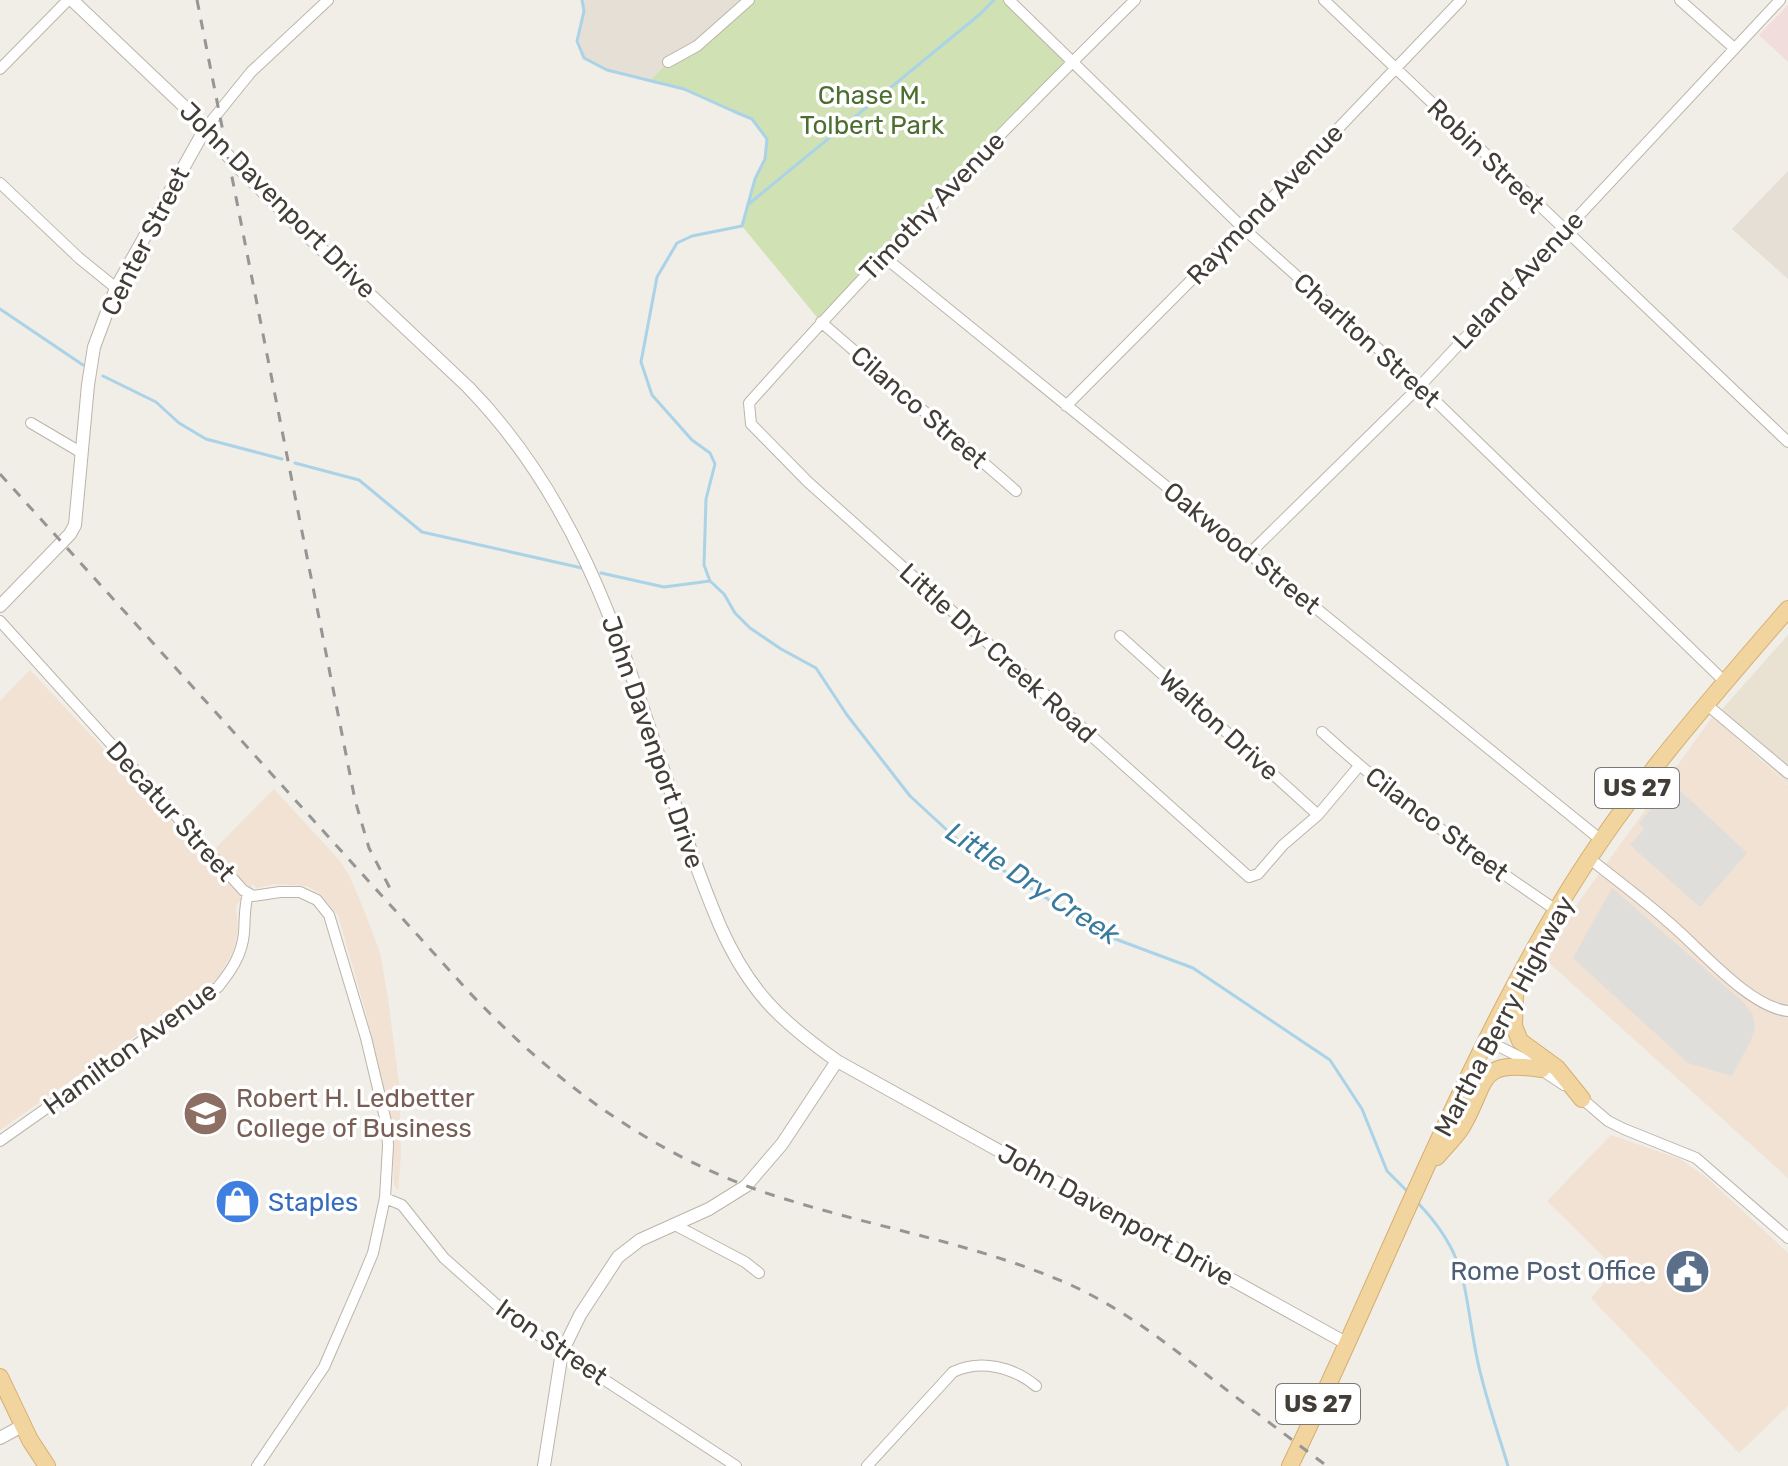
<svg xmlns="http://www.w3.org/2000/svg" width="1788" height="1466" font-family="Rubik,sans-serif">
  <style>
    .residential { fill: #e5dfd5 }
    .commercial { fill: #f1e2d4 }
    .education { fill: #e9e1d2 }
    .medical { fill: #f1dddb }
    .green { fill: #d0e1b4 }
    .parking { fill: #e0dedb }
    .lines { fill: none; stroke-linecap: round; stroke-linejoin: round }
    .stream { stroke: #aad3e7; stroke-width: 3 }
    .minor-casing { stroke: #bcb4aa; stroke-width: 12 }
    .tertiary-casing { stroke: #bcb4aa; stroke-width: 14 }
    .primary-casing { stroke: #d5af71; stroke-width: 18 }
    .minor { stroke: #fff; stroke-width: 10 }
    .tertiary { stroke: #fff; stroke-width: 12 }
    .primary { stroke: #f2d49f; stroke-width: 16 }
    .rail { stroke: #959595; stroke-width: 3; stroke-dasharray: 10 10; stroke-linecap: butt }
    .labels { text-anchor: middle; stroke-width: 7; stroke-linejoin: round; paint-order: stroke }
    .shield { fill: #fff; stroke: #7b7773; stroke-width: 2 }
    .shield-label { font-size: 24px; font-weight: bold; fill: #433d37 }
    .park-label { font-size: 26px; fill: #4d6e31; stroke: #fff }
    .street-label { font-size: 26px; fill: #433d37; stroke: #fff }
    .education-label { font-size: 26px; fill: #785e54; stroke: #fff; text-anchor: start }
    .shop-label { font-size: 26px; fill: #366cbe; stroke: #fff; text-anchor: start }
    .service-label { font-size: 26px; fill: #4e5e75; stroke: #fff; text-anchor: end }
    .water-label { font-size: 28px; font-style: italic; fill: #3a7a9c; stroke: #fff }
  </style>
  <rect width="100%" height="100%" fill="#f1ede7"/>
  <!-- residential -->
  <path class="residential" d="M582 0H749L717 30 668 62 649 82 607 70 584 58 578 37 584 11Z
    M1788 171V279L1732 229Z"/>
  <!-- commercial -->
  <path class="commercial" d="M30 670 206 858 274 789 340 861 350 877 368 920 380 953 388 998 399 1084 401 1155 398 1191 394 1184 392 1126 366 1013 338 915 319 893 307 886 275 884 256 888 253 884 236 906 238 930 234 950 218 978 0 1130V701Z
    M1713 716 1788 785V1178L1547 961 1578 903Z
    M1611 1135 1680 1159 1706 1177 1788 1253V1406L1739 1453 1591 1298 1616 1269 1547 1201Z"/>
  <!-- education -->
  <path class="education" d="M1788 635V784L1716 716Z"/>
  <!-- medical -->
  <path class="medical" d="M1788 5V62L1759 35Z"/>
  <!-- green -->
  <path class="green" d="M749 0H1009L1072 62 821 322 742 226 755 179 765 159 766 139 752 119 684 89 649 82 668 62 697 46Z"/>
  <!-- parking -->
  <path class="parking" d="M1673 784 1747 853 1700 907 1630 845 1644 829 1639 823Z
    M1612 888 1743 1002 1753 1015 1755 1027 1751 1040 1732 1076 1688 1063 1573 958Z"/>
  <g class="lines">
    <!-- stream -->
    <path class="stream" d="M582 0 584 11 577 41 584 58 607 70 684 89 733 111 752 119 767 139 765 159 755 179 742 226 692 236 677 243 657 277 641 362 652 395 692 440 710 453 715 464 706 499 704 565 710 581 724 594 735 613 750 628 781 649 816 668 847 715 910 796 961 843 1102 934 1193 968 1330 1060 1362 1109 1387 1171 1409 1193
      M750 203 979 15 994 0
      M0 309 83 365
      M103 376 156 402 179 423 206 439 282 459
      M295 463 359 480 422 532 582 568
      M601 573 664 587 710 581
      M1417 1202C1468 1255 1463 1286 1476 1353 1483 1391 1497 1429 1508 1466"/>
    <defs>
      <path id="minor" d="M1009 0 1243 228 1420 386 1725 682
        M1135 0C1002 131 873 264 749 403L751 424 808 482 1249 877 1258 874 1283 845 1318 815 1359 766
        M1324 0 1788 442
        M1680 0 1734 48
        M668 62 697 46 749 0
        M0 69 68 0
        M205 129 251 72 328 0
        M0 183 79 258 116 288
        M883 256 1601 840
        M821 322 1016 491
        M1066 406 1243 228 1461 0
        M31 423 82 453
        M1249 554 1420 386 1780 0
        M0 621 243 890 253 896 280 892H300L317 900 329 915 366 1038 387 1126 388 1146 385 1198 373 1253 361 1282 324 1367 257 1466
        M1120 636 1318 815
        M1706 704 1788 773
        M1322 732C1395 799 1475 855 1556 910
        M1589 858C1615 879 1641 898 1666 920 1698 946 1748 1007 1788 1011
        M1486 1040 1528 1061 1564 1085
        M1580 1097 1608 1121 1624 1129 1696 1158 1788 1238
        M0 1141 218 987C231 971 242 955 244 933 245 919 244 908 248 894
        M385 1198 402 1205 444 1258 498 1306 562 1352 736 1466
        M675 1225 745 1262 759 1273
        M867 1466 953 1372C981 1359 1013 1367 1036 1386"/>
      <path id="tertiary" d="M72 0 190 112 236 165 313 241 468 387C616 539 641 739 720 926 749 991 779 1020 837 1061L1346 1343
        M0 606 70 534 75 525 88 385 94 347 116 288 205 129
        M0 1438 22 1426
        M544 1466 562 1352 580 1315 618 1257 640 1240 709 1209 746 1186 782 1144 837 1061"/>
      <path id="primary" d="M1515 994 1514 1026 1520 1041 1557 1068 1582 1099
        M1437 1157C1445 1147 1455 1138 1462 1127 1489 1081 1475 1059 1542 1069
        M0 1377 30 1440 47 1466
        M1290 1466C1380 1281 1452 1088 1556 911 1621 800 1704 706 1788 609"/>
    </defs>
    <!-- minor casing -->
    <use href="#minor" class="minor-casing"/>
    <!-- tertiary casing -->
    <use href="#tertiary" class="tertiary-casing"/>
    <!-- primary casing -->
    <use href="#primary" class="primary-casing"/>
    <!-- minor -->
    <use href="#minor" class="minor"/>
    <!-- tertiary -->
    <use href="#tertiary" class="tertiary"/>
    <!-- primary -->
    <use href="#primary" class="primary"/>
    <!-- rail -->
    <path class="rail" d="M197 0 355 800 369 848 394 896
      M0 474 469 992C558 1086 660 1161 785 1199 881 1229 983 1245 1075 1287 1124 1310 1168 1344 1211 1378 1249 1407 1288 1437 1327 1466"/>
  </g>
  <!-- icons -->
  <defs>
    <symbol id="university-disc" viewBox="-11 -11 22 22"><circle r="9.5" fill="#8d6e63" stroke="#fff"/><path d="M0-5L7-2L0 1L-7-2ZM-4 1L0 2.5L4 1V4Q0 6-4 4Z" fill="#fff"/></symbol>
    <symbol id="shop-disc" viewBox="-11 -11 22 22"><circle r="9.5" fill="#3f7fe0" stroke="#fff"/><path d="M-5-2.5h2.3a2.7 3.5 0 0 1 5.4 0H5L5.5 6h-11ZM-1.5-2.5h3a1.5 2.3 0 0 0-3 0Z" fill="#fff"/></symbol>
    <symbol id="civic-disc" viewBox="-11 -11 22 22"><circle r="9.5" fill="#5c6f8a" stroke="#fff"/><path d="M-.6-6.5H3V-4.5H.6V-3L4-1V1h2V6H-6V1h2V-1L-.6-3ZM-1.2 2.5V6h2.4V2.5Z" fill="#fff"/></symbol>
  </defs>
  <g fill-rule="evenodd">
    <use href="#university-disc" x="180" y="1088" width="51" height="51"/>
    <use href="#shop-disc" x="212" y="1176" width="51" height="51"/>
    <use href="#civic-disc" x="1662" y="1246" width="51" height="51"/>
  </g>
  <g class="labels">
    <!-- shield labels -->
    <g class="shield">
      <rect x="1595" y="768" width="84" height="40" rx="6"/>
      <rect x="1276" y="1384" width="84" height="40" rx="6"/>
    </g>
    <g class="shield-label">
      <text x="1637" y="796">US 27</text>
      <text x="1318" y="1412">US 27</text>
    </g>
    <!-- park labels -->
    <g class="park-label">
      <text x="872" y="104">Chase M.<tspan x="872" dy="30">Tolbert Park</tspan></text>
    </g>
    <!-- street labels -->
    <g class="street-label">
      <text transform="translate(1486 156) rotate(44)" y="9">Robin Street</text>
      <text transform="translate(278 200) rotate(45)" y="9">John Davenport Drive</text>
      <text transform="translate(1265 204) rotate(-46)" y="9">Raymond Avenue</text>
      <text transform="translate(932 206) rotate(-46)" y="9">Timothy Avenue</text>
      <text transform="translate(145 241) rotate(-63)" y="9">Center Street</text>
      <text transform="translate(1518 280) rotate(-47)" y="9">Leland Avenue</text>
      <text transform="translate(1367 340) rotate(42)" y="9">Charlton Street</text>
      <text transform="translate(919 407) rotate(41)" y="9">Cilanco Street</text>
      <text transform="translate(1242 548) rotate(39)" y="9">Oakwood Street</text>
      <text transform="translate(998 653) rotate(42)" y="9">Little Dry Creek Road</text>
      <text transform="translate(1219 725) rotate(42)" y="9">Walton Drive</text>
      <text transform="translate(653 742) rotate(71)" y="9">John Davenport Drive</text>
      <text transform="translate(171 811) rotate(48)" y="9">Decatur Street</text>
      <text transform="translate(1437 824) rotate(37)" y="9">Cilanco Street</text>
      <text transform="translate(1504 1016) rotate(-62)" y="9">Martha Berry Highway</text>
      <text transform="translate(130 1048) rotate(-36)" y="9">Hamilton Avenue</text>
      <text transform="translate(1116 1215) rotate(29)" y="9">John Davenport Drive</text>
      <text transform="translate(552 1342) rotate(35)" y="9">Iron Street</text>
    </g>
    <!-- education labels -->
    <g class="education-label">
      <text x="236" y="1107">Robert H. Ledbetter<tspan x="236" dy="30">College of Business</tspan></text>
    </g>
    <!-- shop labels -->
    <g class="shop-label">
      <text x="268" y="1211">Staples</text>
    </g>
    <!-- service labels -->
    <g class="service-label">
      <text x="1656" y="1280">Rome Post Office</text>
    </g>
    <!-- water labels -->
    <g class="water-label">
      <text transform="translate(1033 883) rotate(33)" y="10">Little Dry Creek</text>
    </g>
  </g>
</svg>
